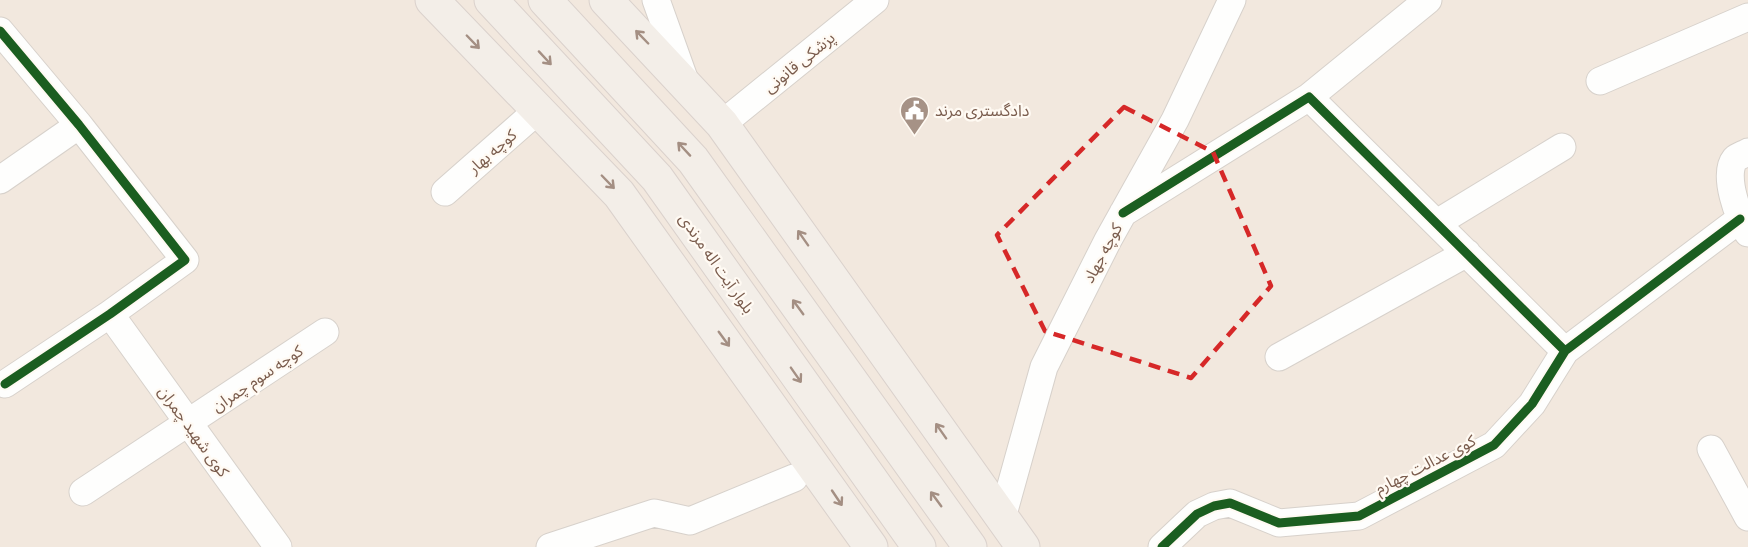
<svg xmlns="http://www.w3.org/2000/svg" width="1748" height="547" font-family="Signika,'Noto Sans Arabic',sans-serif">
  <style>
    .residential { fill: #f2e8de }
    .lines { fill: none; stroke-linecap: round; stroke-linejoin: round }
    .minor-casing { stroke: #d7d1cb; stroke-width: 29 }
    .major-casing { stroke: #dad1cc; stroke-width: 35 }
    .minor { stroke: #fefefd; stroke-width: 27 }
    .major { stroke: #f3eee8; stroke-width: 33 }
    .cycleway-casing { stroke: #fffaf3; stroke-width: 13 }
    .cycleway { stroke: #1b5e20; stroke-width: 9 }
    .oneway { stroke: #a48f83 }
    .marked { fill: none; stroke: #d62828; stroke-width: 4.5; stroke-dasharray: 12 8; stroke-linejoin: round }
    .labels { text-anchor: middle; stroke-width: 4.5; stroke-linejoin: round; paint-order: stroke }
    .street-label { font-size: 16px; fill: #7a5c4d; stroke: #fffaf3 }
    .poi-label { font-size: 16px; fill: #7a5c4d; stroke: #fffaf3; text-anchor: start }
  </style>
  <rect width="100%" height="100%" fill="#f9f5f0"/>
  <!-- residential -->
  <path class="residential" d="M0 0H1748V547H0Z"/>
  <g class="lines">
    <defs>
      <path id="minor" d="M656 0 685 81
        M0 31 79 125 185 260 110 314 5 384
        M1600 81 1748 17
        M1309 97 1428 0
        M722 124 875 0
        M1748 152C1745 154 1738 156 1735 159 1722 175 1739 218 1748 233
        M0 180 79 125
        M445 192 538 110
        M1123 213 1309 97 1565 351
        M1437 223 1562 147
        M110 314 278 547
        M1279 357 1467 253
        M1711 449 1748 517
        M83 492 325 332
        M1002 518 1044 367 1108 240 1175 120 1232 0
        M550 547 654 513 690 521 794 478
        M1162 547 1197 514 1214 506 1230 503 1279 523 1359 516 1494 445 1532 404 1565 351 1740 219"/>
      <path id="major" d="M432 0 619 194 871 547
        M491 0 657 178 919 547
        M545 0 693 160 970 547
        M606 0 722 124 1023 547"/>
    </defs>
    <!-- minor casing -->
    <use href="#minor" class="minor-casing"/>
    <!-- major casing -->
    <use href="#major" class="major-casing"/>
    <!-- minor -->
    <use href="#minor" class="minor"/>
    <!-- major -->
    <use href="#major" class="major"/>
    <defs>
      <path id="cycleway" d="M0 31 79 125 185 260 110 314 5 384
        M1123 213 1309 97 1565 351
        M1162 547 1197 514 1214 506 1230 503 1279 523 1359 516 1494 445 1532 404 1565 351 1740 219"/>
    </defs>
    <!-- cycleway casing -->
    <use href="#cycleway" class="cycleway-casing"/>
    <!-- cycleway -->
    <use href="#cycleway" class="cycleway"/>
  </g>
  <!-- one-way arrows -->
  <defs><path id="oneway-shaft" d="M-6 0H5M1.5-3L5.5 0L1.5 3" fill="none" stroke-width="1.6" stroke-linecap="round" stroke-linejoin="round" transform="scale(1.5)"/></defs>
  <g class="oneway">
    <use href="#oneway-shaft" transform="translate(642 37) rotate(-134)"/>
    <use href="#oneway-shaft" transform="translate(473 42) rotate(46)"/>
    <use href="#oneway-shaft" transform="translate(545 58) rotate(47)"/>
    <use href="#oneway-shaft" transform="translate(684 149) rotate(-133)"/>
    <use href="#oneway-shaft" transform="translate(608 182) rotate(46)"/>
    <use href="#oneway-shaft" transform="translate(803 238) rotate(-125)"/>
    <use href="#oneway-shaft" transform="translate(798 307) rotate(-126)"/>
    <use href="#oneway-shaft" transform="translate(724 339) rotate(54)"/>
    <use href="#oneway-shaft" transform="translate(796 375) rotate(55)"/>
    <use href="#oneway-shaft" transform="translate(941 431) rotate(-125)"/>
    <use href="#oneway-shaft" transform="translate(837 498) rotate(56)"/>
    <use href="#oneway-shaft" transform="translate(936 499) rotate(-126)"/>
  </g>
  <!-- marked area -->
  <path class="marked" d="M1124 107 1213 152 1271 286 1191 378 1045 331 997 235Z"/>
  <!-- icons -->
  <defs>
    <symbol id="civic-pin" viewBox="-11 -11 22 30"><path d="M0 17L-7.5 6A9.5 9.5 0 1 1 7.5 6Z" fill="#a69286" stroke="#fffaf3"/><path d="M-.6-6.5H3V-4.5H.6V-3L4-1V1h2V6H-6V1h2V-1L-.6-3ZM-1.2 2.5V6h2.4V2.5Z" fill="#fff"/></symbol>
  </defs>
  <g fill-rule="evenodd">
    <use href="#civic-pin" x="898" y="94" width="33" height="45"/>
  </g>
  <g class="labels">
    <!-- street labels -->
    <g class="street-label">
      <text transform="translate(799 62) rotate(-39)" y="6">پزشکی قانونی</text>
      <text transform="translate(492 151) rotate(-41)" y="6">کوچه بهار</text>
      <text transform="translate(1102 253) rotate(-62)" y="6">کوچه جهاد</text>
      <text transform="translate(717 263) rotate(55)" y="6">بلوار آیت اله مرندی</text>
      <text transform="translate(257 378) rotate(-34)" y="6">کوچه سوم چمران</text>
      <text transform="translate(194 431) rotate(54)" y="6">کوی شهید چمران</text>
      <text transform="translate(1425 464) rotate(-27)" y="6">کوی عدالت چهارم</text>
    </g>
    <!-- poi labels -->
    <g class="poi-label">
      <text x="935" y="116">دادگستری مرند</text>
    </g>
  </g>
</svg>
